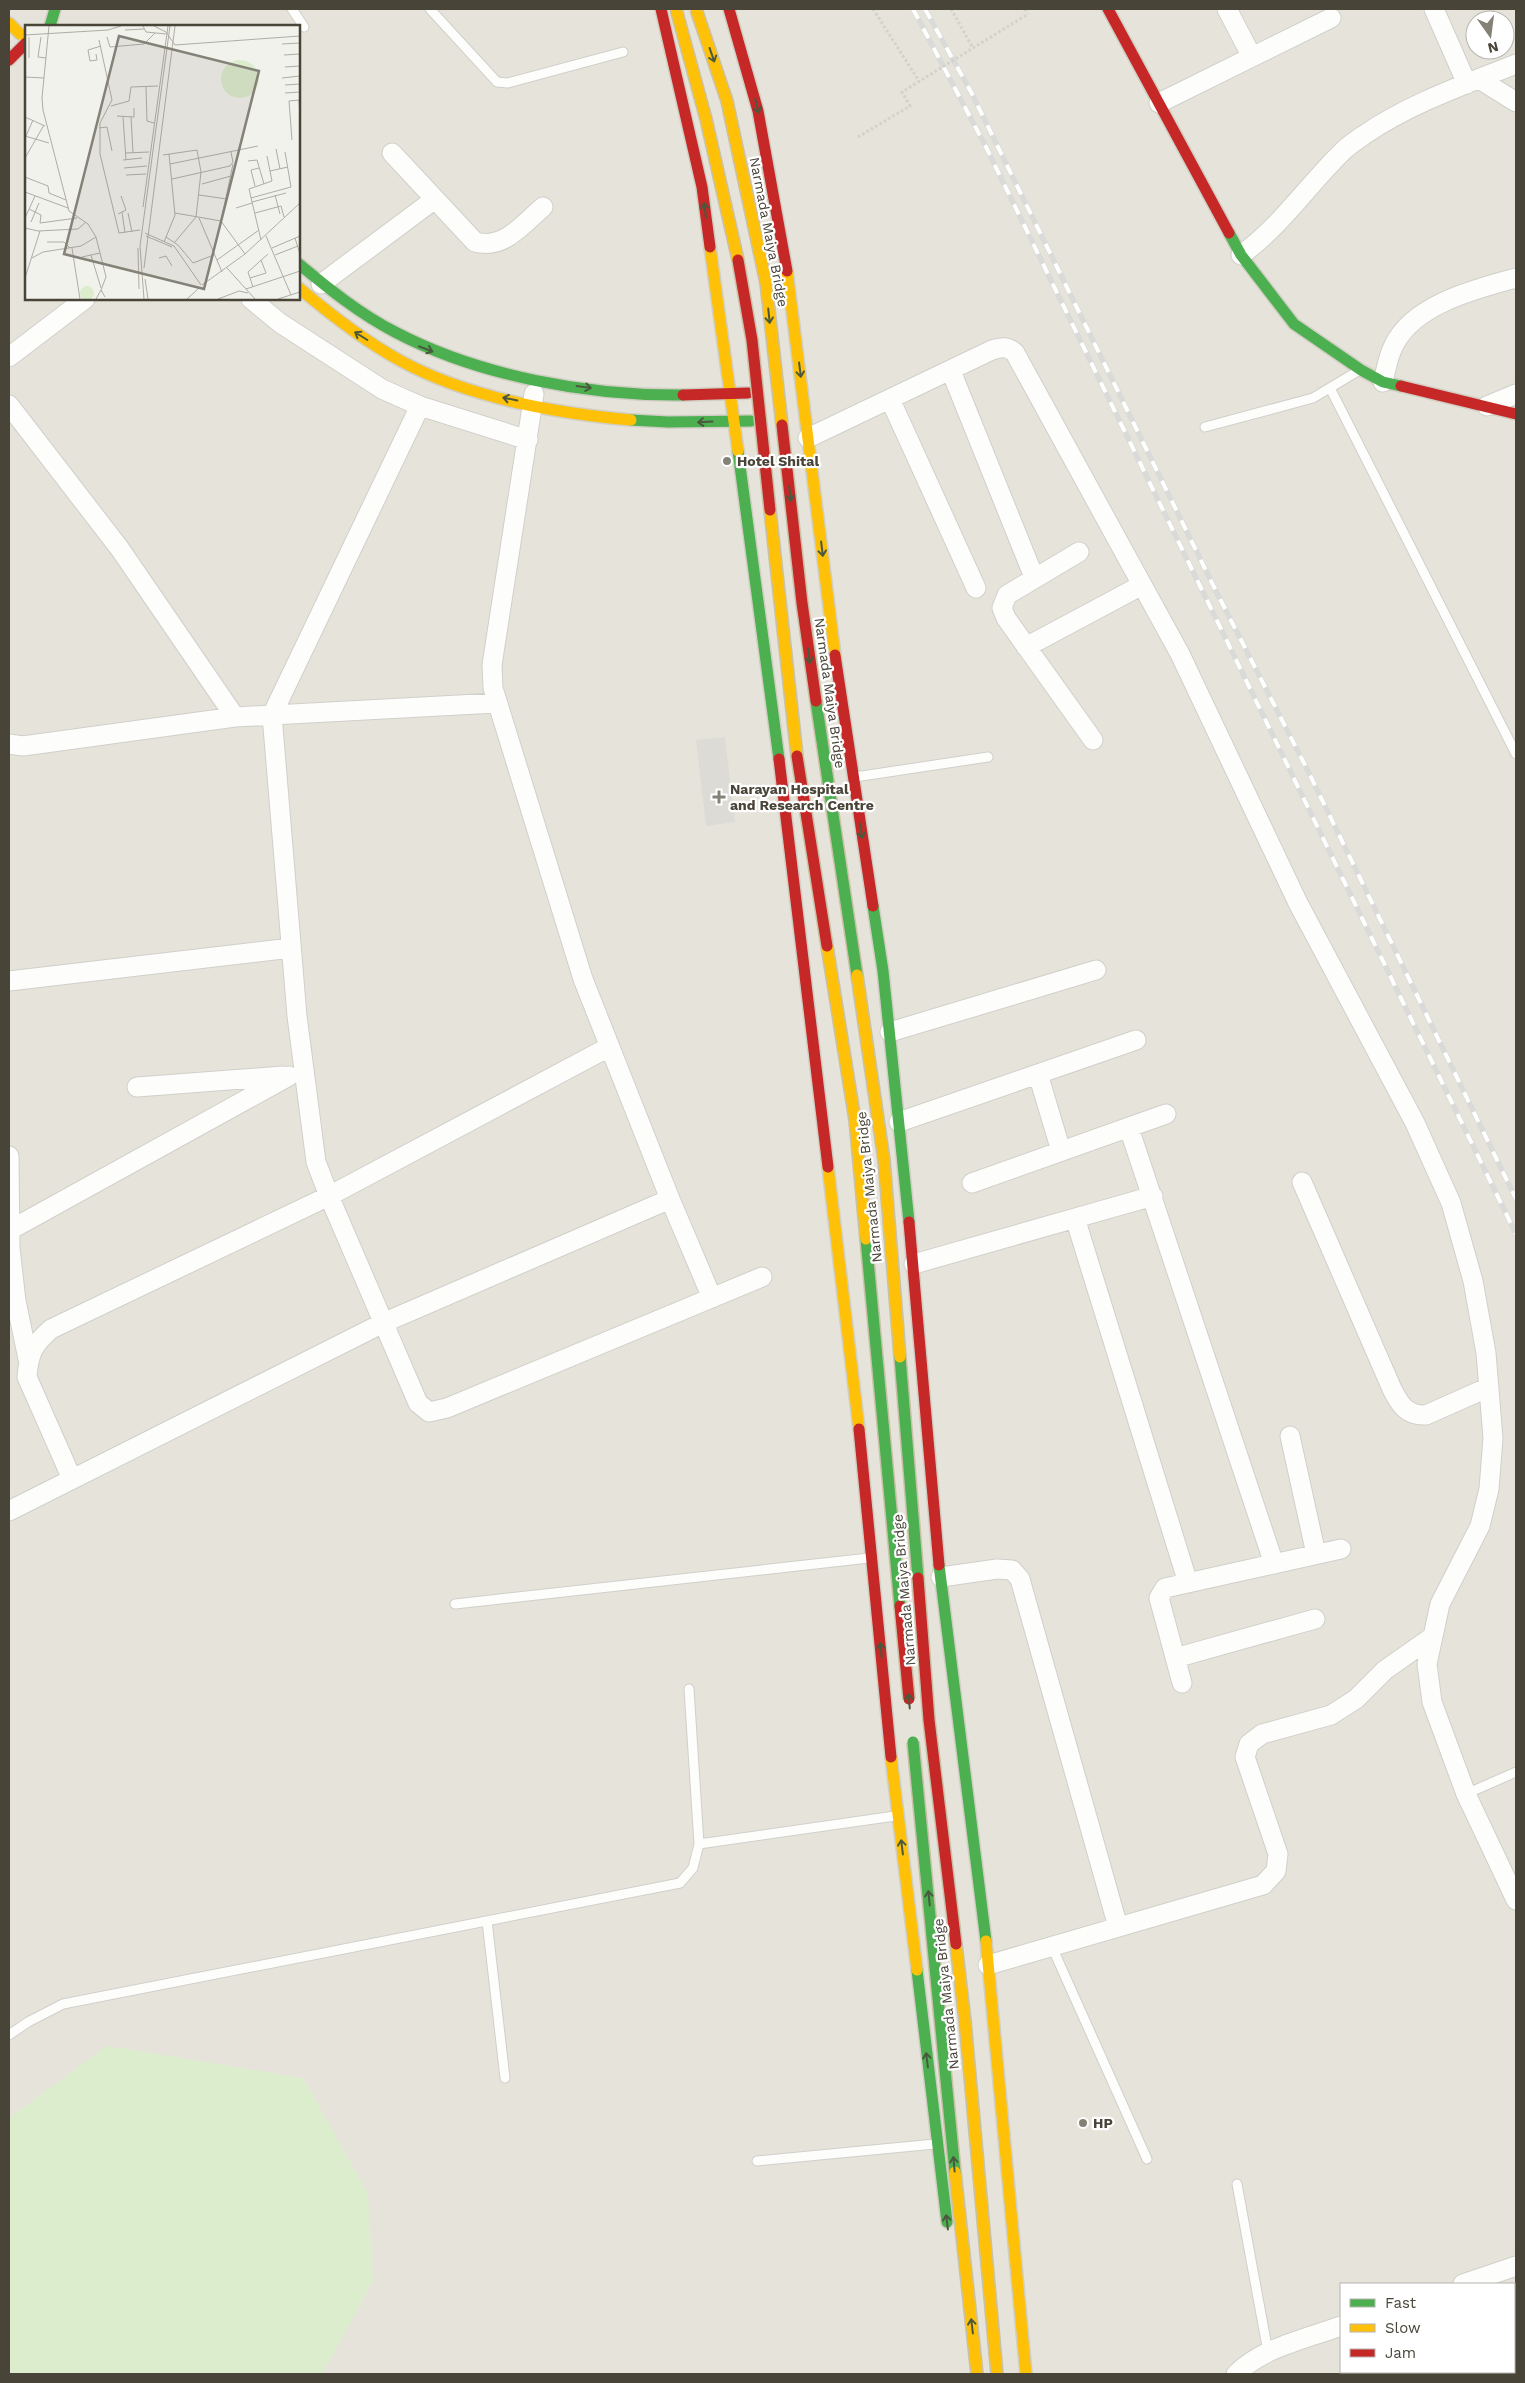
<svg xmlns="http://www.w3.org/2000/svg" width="1525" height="2383" font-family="'Work Sans',sans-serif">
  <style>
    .residential { fill: #e6e4da; fill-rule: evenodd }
    .green { fill: #dcedcd }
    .building { fill: #dcdbd5 }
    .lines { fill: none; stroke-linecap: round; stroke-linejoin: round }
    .lane-casing { stroke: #d0cfca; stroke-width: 11 }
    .street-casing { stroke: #d0cfca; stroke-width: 21 }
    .fast-casing { stroke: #d1cfc4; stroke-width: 14 }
    .slow-casing { stroke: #d1cfc4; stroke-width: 14 }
    .jam-casing { stroke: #d1cfc4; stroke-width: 14 }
    .path { stroke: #d2d2cb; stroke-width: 3; stroke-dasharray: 2.5 2.5; stroke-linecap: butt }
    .lane { stroke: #fdfdfc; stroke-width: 9 }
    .street { stroke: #fdfdfc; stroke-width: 19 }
    .fast { stroke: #4caf50; stroke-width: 11 }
    .slow { stroke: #ffc107; stroke-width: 11 }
    .jam { stroke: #c62828; stroke-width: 11 }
    .rail-casing { stroke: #dadad9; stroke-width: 5.5 }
    .rail { stroke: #fff; stroke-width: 4; stroke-dasharray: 11; stroke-linecap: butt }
    .fast-bridge-casing { stroke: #cac2a8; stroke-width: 14; stroke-linecap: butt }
    .slow-bridge-casing { stroke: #cac2a8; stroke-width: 14; stroke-linecap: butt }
    .jam-bridge-casing { stroke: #cac2a8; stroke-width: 14; stroke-linecap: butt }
    .path-bridge { stroke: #d2d2cb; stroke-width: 3; stroke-dasharray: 2.5 2.5; stroke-linecap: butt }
    .fast-bridge { stroke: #4caf50; stroke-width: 11 }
    .slow-bridge { stroke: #ffc107; stroke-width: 11 }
    .jam-bridge { stroke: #c62828; stroke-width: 11 }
    .oneway { stroke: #4a593d }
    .poi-dot { fill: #848177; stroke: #fff; stroke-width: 2 }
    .labels { text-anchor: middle; stroke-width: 4.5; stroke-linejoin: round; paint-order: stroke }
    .street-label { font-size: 14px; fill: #494438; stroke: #fff }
    .poi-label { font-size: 14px; font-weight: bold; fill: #494438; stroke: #fff; text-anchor: start }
    .inset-road { fill: none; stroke: #aeaca5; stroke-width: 1 }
    .view { fill: #848177; fill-opacity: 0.15; stroke: #848177; stroke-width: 2.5 }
    .inset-edge { fill: none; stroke: #494438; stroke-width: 2.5 }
  </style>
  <rect width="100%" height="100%" fill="#f2f2ed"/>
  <!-- residential -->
  <path class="residential" d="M9 9H1516V2374H9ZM1475 20H1505V50H1475ZM26 26H299V299H26ZM1341 2284H1514V2372H1341Z"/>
  <!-- green -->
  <path class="green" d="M107 2046 303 2078 368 2194 373 2281 322 2374H14L9 2369V2118Z"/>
  <!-- building -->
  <path class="building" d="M725 737 735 822 706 826 696 740Z"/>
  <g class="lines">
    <defs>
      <path id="lane" d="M292 9 304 27
        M430 9 497 82 508 83 623 52
        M1330 388 1516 754
        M1205 427 1313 398 1358 371
        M855 777 988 757
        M455 1604 869 1558
        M689 1689 699 1844
        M1466 1794 1516 1772
        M487 1921 505 2078
        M1052 1947 1147 2159
        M9 2035 28 2022 63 2004 680 1883 693 1868 699 1844 895 1816
        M757 2161 935 2144
        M1237 2184 1268 2352"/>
      <path id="street" d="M1227 9 1252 57
        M1434 9 1467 84
        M1479 79 1516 102
        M1159 103 1331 18
        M392 153 475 242C504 250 523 224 543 207
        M1241 255C1281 226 1308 185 1343 151 1349 145 1357 140 1364 135 1411 103 1464 85 1516 64
        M321 284 435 199
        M251 299 280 323 382 389 420 406 528 440
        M9 357 85 299
        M951 371 1034 577
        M1383 382C1386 370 1388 356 1394 345 1414 304 1476 289 1516 278
        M534 394 492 665 493 688 583 979 670 1199 712 1298
        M890 399 976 588
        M9 405 120 549 235 717
        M420 406 272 715 297 1016 316 1162 329 1196 418 1403 429 1412 447 1408 762 1277
        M1487 406 1516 394
        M808 438 992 350C1001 347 1008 346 1015 353L1180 654 1298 903 1415 1123 1451 1203 1473 1281 1486 1353 1493 1438 1489 1489 1480 1526 1440 1604 1427 1664 1432 1702 1466 1794 1516 1900
        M1079 552 1007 595 1002 608 1006 618 1093 740
        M1026 647 1142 585
        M9 744 23 746 235 717 496 703
        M9 981 291 948
        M890 1032 1096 970
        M1038 1074 1061 1151
        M137 1087 283 1076
        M899 1122 1136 1040
        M1129 1128 1274 1564
        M9 1156 10 1248 16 1301 28 1359
        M1302 1182 1392 1389C1400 1405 1407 1416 1426 1415L1489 1387
        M972 1183 1166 1114
        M1075 1218 1188 1583
        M10 1230 289 1076
        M914 1264 1153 1196
        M1290 1436 1316 1554
        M72 1479 27 1377C29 1352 33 1345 51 1329L329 1196 609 1047
        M9 1511 383 1323 670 1199
        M941 1577 997 1569 1012 1570 1020 1579 1118 1927
        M1175 1658 1315 1619
        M1182 1683 1159 1598 1165 1588 1341 1549
        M988 1965 1263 1885 1276 1871 1278 1854 1245 1757 1249 1744 1262 1734 1331 1715 1356 1699 1385 1670 1432 1637
        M1463 2284 1516 2266
        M1236 2374C1264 2347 1305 2339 1341 2326"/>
      <path id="fast" d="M50 26 55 9
        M1229 233 1241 255 1294 324 1361 370 1383 382 1401 386
        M299 264C329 289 360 314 395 332 479 376 588 396 683 395
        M631 420 668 422 751 421
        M738 451 779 759
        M873 906 883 971 909 1222
        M939 1565 986 1941
        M917 1970 947 2222"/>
      <path id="slow" d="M9 23 20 34 26 35
        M710 247 738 451
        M787 271 835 655
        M299 288C331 315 364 341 401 361 469 398 554 413 631 420
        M828 1167 859 1429
        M891 1757 917 1970
        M986 1941 1026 2374"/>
      <path id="jam" d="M661 9 702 187 710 247
        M729 9 758 111 787 271
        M1108 9 1229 233
        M9 60 26 43
        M1401 386 1516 414
        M683 395 748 393
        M835 655 873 906
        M779 759 828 1167
        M909 1222 939 1565
        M859 1429 891 1757"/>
    </defs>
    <!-- lane casing -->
    <use href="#lane" class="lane-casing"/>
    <!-- street casing -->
    <use href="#street" class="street-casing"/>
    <!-- fast casing -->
    <use href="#fast" class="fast-casing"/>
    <!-- slow casing -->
    <use href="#slow" class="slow-casing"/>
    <!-- jam casing -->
    <use href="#jam" class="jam-casing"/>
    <!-- path -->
    <path class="path" d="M873 9 919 81
      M951 9 973 48
      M1025 9 1028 14"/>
    <!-- lane -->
    <use href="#lane" class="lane"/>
    <!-- street -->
    <use href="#street" class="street"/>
    <!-- fast -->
    <use href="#fast" class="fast"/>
    <!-- slow -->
    <use href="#slow" class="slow"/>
    <!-- jam -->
    <use href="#jam" class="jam"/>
    <defs>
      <path id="rail" d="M913 9 986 147 1516 1234
        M925 9 971 92 1217 593 1308 771 1516 1199"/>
    </defs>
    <!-- rail casing -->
    <use href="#rail" class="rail-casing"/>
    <!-- rail -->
    <use href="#rail" class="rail"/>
    <defs>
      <path id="fast-bridge" d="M816 701 857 975
        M866 1239 900 1606
        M900 1357 918 1578
        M913 1742 955 2172"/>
      <path id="slow-bridge" d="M676 9 706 119 738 260
        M696 9 727 101 766 283 782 425
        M770 510 797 756
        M827 946 855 1120 866 1239
        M857 975 884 1160 900 1357
        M956 1944 965 2021 997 2374
        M955 2172 977 2374"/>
      <path id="jam-bridge" d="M738 260 752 340 770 510
        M782 425 802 603 816 701
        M797 756 827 946
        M918 1578 929 1720 956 1944
        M900 1606 909 1699"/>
    </defs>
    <!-- fast-bridge casing -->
    <use href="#fast-bridge" class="fast-bridge-casing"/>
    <!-- slow-bridge casing -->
    <use href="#slow-bridge" class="slow-bridge-casing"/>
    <!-- jam-bridge casing -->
    <use href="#jam-bridge" class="jam-bridge-casing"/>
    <!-- path-bridge -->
    <path class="path-bridge" d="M858 137 910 106 902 92 1028 14"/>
    <!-- fast-bridge -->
    <use href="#fast-bridge" class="fast-bridge"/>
    <!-- slow-bridge -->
    <use href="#slow-bridge" class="slow-bridge"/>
    <!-- jam-bridge -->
    <use href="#jam-bridge" class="jam-bridge"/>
  </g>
  <!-- one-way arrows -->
  <defs><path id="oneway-shaft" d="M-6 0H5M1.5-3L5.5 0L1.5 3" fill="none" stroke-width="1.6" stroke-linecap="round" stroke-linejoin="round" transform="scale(1.25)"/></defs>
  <g class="oneway">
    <use href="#oneway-shaft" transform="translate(712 55) rotate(71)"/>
    <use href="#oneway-shaft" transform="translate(757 106) rotate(76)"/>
    <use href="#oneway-shaft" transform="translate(705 210) rotate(-98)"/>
    <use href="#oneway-shaft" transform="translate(769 316) rotate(84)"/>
    <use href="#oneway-shaft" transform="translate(361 336) rotate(-148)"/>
    <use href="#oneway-shaft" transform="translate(426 349) rotate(21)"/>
    <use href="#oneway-shaft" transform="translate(800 370) rotate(83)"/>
    <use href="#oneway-shaft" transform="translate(584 387) rotate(8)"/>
    <use href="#oneway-shaft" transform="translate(510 399) rotate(-168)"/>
    <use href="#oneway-shaft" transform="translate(705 422) rotate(177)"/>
    <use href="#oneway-shaft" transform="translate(790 494) rotate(84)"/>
    <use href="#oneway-shaft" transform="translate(822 549) rotate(83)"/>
    <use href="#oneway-shaft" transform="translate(809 656) rotate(82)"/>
    <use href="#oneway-shaft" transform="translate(861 831) rotate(81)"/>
    <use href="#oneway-shaft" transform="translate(881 1650) rotate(-96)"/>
    <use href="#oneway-shaft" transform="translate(909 1701) rotate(-96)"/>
    <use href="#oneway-shaft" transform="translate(902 1847) rotate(-97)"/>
    <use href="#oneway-shaft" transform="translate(929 1898) rotate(-96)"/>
    <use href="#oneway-shaft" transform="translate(927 2060) rotate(-97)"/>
    <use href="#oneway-shaft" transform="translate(954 2164) rotate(-95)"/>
    <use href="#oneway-shaft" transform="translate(947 2222) rotate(-97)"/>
    <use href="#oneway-shaft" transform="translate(972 2326) rotate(-97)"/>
  </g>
  <!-- markers -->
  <g class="poi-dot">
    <circle cx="727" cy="461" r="5"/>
    <path d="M716.5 789.5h5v5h5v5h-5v5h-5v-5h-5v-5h5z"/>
    <circle cx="1083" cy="2123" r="5"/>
  </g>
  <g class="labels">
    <!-- street labels -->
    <g class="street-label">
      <text transform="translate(769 232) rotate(79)" y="5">Narmada Maiya Bridge</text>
      <text transform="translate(830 693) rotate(82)" y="5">Narmada Maiya Bridge</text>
      <text transform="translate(869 1187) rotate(-96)" y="5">Narmada Maiya Bridge</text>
      <text transform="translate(904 1590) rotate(-95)" y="5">Narmada Maiya Bridge</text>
      <text transform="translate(946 1994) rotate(-96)" y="5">Narmada Maiya Bridge</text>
    </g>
    <!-- poi labels -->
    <g class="poi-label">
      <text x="737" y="466">Hotel Shital</text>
      <text x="730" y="794">Narayan Hospital<tspan x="730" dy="16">and Research Centre</tspan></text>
      <text x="1093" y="2128">HP</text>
    </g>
  </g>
  <!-- overview -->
  <g transform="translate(25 25)">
    <rect width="275" height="275" fill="#f2f2ed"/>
    <path d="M196 54a19 19 0 1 1 38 0a19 19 0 1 1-38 0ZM55 268a7 7 0 1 1 14 0a7 7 0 1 1-14 0Z" fill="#dcedcd"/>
    <path class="inset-road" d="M24 1 17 73 18 85 44 186 63 199 71 212 81 252 76 265M118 1 121 7 141 9M129 1 141 7 150 20 275 11M100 5 119 4M0 10 83 5 96 1M16 12 13 32 21 33M82 12 85 22 119 19 130 8M74 15 87 75 75 98V129L94 208 115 205M257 19 275 18M71 29 72 35 65 36 63 25 76 21M259 30 275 29M4 33V12M260 42 275 41M0 52 19 53M257 53 275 51M260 60 275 59M121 62 122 96 129 98M260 68 275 67M274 75 275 91M86 81 104 76 106 62 133 61M92 91 109 92V83M0 92 20 101M98 92 101 135M106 92 108 128M74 103 82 102 87 126M0 111 24 118M1 111 8 95M267 115 264 76 275 75M251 124 255 144M101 128 124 127M138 130 172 125 176 147 171 192 150 217M0 133 19 100M98 135 117 133M223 136 232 135 239 159M145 139 233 121M99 143 122 141M245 146 263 142M101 150 121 149M0 152 23 161 24 168 41 175M147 154 205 141 208 137 206 127M177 159 206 151M230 161 226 145 234 143M0 167 43 183M174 170 202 174M250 170 255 189M226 173 266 162 260 127M227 177 261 168M118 182 143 1M211 183 227 178M4 184 16 190 15 198 52 193M97 187 100 208M103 188 107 207M150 188 196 196 220 229M230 188 256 181 259 192M93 189 101 185 96 171M0 193 10 171M174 193 197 247M196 196 208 139M6 197 14 178M0 203 13 206 53 204 61 197M120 208 149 221 176 260M121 211 147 222M241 211 266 270M141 212 153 220 168 238 189 230M270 213 275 229M236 215 224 164 247 156 242 131M22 217H39L45 223M139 217 150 190 144 129M47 223 55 274M113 223 114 264M247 223 275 211M66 230 76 263M250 230 273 221M57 232 75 228M7 233 18 227 56 221 71 212M134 233 141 231 147 241M192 235 234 205M119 243 150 1M202 243 230 274M0 253 15 206M225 253 241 248 236 235M120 254 123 274M177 260 220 229 275 178M228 262 223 247 243 229M221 264 275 246M71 274 76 265 80 272M119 274 115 221 145 1M162 274 174 263M193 274 214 266 223 268M253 274 275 267"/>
    <path class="view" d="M94 11 234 46 179 264 39 229Z"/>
    <rect width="275" height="275" class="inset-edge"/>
  </g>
  <!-- border -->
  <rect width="1525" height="2383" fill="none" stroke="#494438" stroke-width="20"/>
  <!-- legend -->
  <rect x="1340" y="2283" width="175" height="90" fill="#ffffff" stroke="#b6b4af"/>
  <rect x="1350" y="2299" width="25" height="8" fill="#4caf50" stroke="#b6b4af"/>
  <text x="1385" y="2308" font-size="15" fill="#494438">Fast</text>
  <rect x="1350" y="2324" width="25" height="8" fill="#ffc107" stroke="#b6b4af"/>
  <text x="1385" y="2333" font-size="15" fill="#494438">Slow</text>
  <rect x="1350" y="2349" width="25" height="8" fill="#c62828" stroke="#b6b4af"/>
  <text x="1385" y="2358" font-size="15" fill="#494438">Jam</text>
  <!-- north arrow -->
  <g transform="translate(1490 35) rotate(166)"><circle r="24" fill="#ffffff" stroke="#b6b4af"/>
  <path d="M0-4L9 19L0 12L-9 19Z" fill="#848177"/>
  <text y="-8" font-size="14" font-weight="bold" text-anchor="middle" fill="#494438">N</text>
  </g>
</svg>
